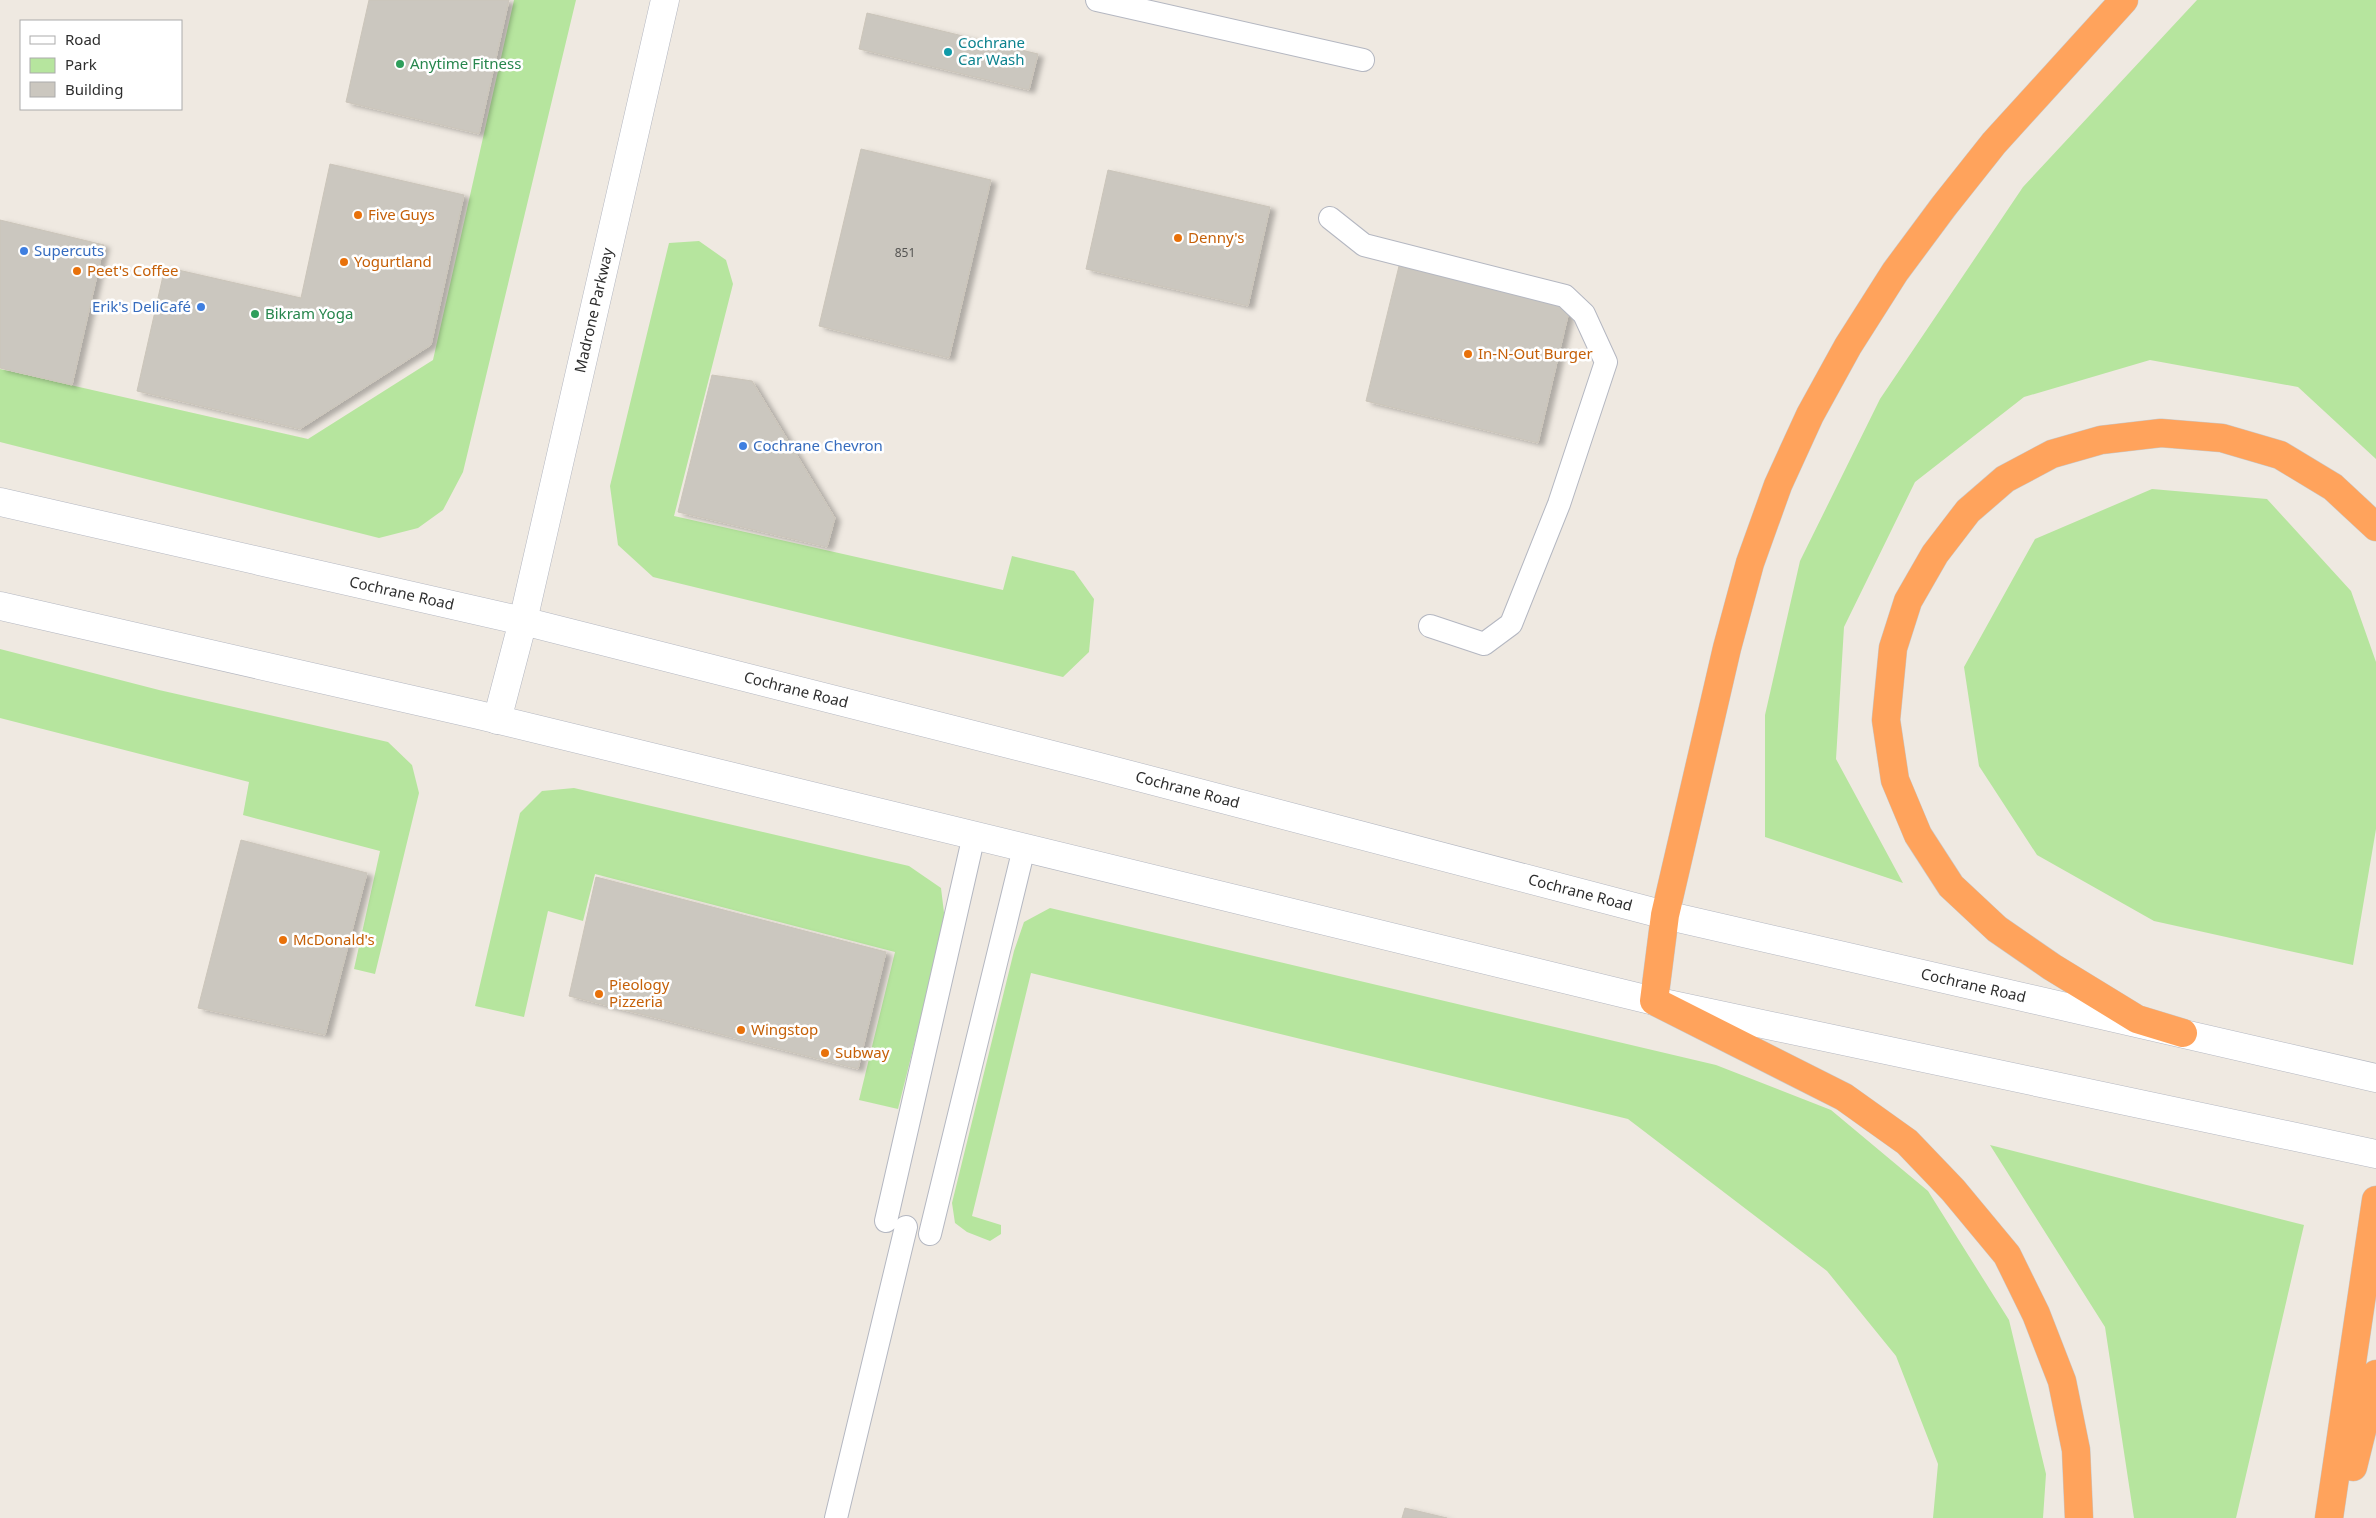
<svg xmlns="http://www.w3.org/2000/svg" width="2376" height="1518" font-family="'Noto Sans',sans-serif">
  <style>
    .green { fill: #b6e59e }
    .building { fill: #cbc7bf; stroke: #cbc5ba; filter: url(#shadow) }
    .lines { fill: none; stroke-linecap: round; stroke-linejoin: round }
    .lane-casing { stroke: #b4b7c1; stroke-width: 24 }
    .street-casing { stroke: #b4b7c1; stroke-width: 29 }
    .secondary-casing { stroke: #b4b7c1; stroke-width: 29 }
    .highway-casing { stroke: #c9c9c9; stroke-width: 29 }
    .lane { stroke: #fff; stroke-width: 22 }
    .street { stroke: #fff; stroke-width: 28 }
    .secondary { stroke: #fff; stroke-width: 28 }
    .highway { stroke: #ffa35c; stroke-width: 28 }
    .culture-dot { fill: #0f9aa8; stroke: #fff; stroke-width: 2 }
    .leisure-dot { fill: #2e9e5b; stroke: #fff; stroke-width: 2 }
    .food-dot { fill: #e8710a; stroke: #fff; stroke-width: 2 }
    .shop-dot { fill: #3f7fe0; stroke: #fff; stroke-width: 2 }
    .labels { text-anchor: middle; stroke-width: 5; stroke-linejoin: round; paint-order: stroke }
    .number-label { font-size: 12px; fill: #555452 }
    .culture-label { font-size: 15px; fill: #0d838f; stroke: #fff; text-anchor: start }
    .leisure-label { font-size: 15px; fill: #27864d; stroke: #fff; text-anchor: start }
    .food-label { font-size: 15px; fill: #c56008; stroke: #fff; text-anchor: start }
    .shop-label { font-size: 15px; fill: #366cbe; stroke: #fff; text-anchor: start }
    .street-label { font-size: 15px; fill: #2e2e2e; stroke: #fff }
  </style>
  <defs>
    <filter id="shadow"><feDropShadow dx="5.5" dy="3" stdDeviation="2.5" flood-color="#0004"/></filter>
  </defs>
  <rect width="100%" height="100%" fill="#efe9e1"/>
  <!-- green -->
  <path class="green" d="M514 0H576L463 472 443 510 418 528 379 538 0 442V369L308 439 433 360Z
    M2197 0H2376V459L2298 387 2150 360 2024 397 1915 482 1844 627 1836 759 1903 883 1765 837V715L1800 561 1880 399 2023 187Z
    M699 241 726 260 733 284 674 516 1003 590 1012 556 1074 571 1094 599 1089 652 1063 677 653 577 618 545 610 486 669 243Z
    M2152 489 2267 499 2351 591 2376 662V829L2353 965 2154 921 2037 855 1979 766 1964 667 2035 539Z
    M0 649 159 690 388 742 412 765 419 793 375 974 354 969 380 851 243 815 249 782 0 718Z
    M574 788 909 866 941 888 945 921 898 1109 859 1100 895 952 595 874 583 921 548 911 524 1017 475 1006 520 813 542 791Z
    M1050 908 1716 1065 1831 1110 1928 1191 2009 1320 2046 1474 2043 1518H1933L1938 1464 1896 1356 1827 1271 1628 1119 1031 973 972 1216 1001 1225V1234L990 1241 967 1232 955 1223 952 1203 1014 951 1024 922Z
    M1990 1145 2304 1225 2236 1518H2134L2105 1327Z"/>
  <!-- building -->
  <path class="building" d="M369 0H509L479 134 346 102Z
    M867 13 1038 54 1029 90 859 49Z
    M861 149 991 180 949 358 819 326Z
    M330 164 464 195 431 345 300 429 137 391 165 267 301 298Z
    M1108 170 1270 207 1248 306 1086 269Z
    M0 220 104 245 72 385 0 368Z
    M1399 266 1570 307 1538 443 1366 401Z
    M712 375 752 381 835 518 827 547 678 512Z
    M241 840 367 873 325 1035 198 1008Z
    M596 877 886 952 858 1069 569 996Z
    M1405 1508 1447 1518H1402Z"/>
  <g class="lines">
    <defs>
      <path id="lane" d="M1097 0 1363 60
        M1330 218 1364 245 1565 296 1584 314 1606 362 1559 504 1511 624 1484 644 1430 626
        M886 1221 974 835
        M930 1234 1024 848
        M836 1518 906 1227"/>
      <g id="street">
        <path id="s1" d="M497 720 523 621 665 0"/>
      </g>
      <g id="secondary">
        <path id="s2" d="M0 502 523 621 1096 766 1665 915 2376 1078"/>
        <path d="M0 606 479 715 1654 1001 2376 1154"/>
      </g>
      <path id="highway" d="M2183 1033 2137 1019 2052 967 1997 929 1951 886 1918 835 1895 780 1886 720 1893 648 1908 601 1935 554 1968 511 2005 479 2052 454 2101 440 2161 433 2222 438 2280 455 2333 487 2376 527
        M2353 1467 2376 1374
        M2079 1518 2076 1450 2062 1381 2036 1314 2007 1255 1953 1190 1907 1142 1844 1097 1654 1001 1665 915 1727 648 1750 563 1778 485 1810 415 1848 346 1895 272 1944 206 1994 143 2124 0
        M2329 1518 2376 1200"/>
    </defs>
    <!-- lane casing -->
    <use href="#lane" class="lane-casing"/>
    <!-- street casing -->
    <use href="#street" class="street-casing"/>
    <!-- secondary casing -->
    <use href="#secondary" class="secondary-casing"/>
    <!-- highway casing -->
    <use href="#highway" class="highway-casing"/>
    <!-- lane -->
    <use href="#lane" class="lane"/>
    <!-- street -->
    <use href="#street" class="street"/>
    <!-- secondary -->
    <use href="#secondary" class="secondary"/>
    <!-- highway -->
    <use href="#highway" class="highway"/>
  </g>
  <!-- markers -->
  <circle class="culture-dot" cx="948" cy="52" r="5"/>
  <g class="leisure-dot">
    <circle cx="400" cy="64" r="5"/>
    <circle cx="255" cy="314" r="5"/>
  </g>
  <g class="food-dot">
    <circle cx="358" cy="215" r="5"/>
    <circle cx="1178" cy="238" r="5"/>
    <circle cx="344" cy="262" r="5"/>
    <circle cx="77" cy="271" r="5"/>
    <circle cx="1468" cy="354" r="5"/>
    <circle cx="283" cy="940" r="5"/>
    <circle cx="599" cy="994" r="5"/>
    <circle cx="741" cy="1030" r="5"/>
    <circle cx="825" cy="1053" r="5"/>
  </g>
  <g class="shop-dot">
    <circle cx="24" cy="251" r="5"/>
    <circle cx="201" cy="307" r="5"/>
    <circle cx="743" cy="446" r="5"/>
  </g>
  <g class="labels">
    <!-- number labels -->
    <g class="number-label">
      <text x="905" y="257">851</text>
    </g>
    <!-- culture labels -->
    <g class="culture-label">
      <text x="958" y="48">Cochrane<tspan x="958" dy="17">Car Wash</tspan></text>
    </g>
    <!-- leisure labels -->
    <g class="leisure-label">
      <text x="410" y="69">Anytime Fitness</text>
      <text x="265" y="319">Bikram Yoga</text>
    </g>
    <!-- food labels -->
    <g class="food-label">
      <text x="368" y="220">Five Guys</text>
      <text x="1188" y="243">Denny's</text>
      <text x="354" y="267">Yogurtland</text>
      <text x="87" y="276">Peet's Coffee</text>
      <text x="1478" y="359">In-N-Out Burger</text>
      <text x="293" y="945">McDonald's</text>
      <text x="609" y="990">Pieology<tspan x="609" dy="17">Pizzeria</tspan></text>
      <text x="751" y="1035">Wingstop</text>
      <text x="835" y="1058">Subway</text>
    </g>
    <!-- shop labels -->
    <g class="shop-label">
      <text x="34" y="256">Supercuts</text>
      <text x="191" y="312" text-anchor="end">Erik's DeliCafé</text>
      <text x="753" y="451">Cochrane Chevron</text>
    </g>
    <!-- street labels -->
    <g class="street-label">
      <text dy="5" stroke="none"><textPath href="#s1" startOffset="421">Madrone Parkway</textPath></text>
      <text dy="5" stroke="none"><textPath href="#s2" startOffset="412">Cochrane Road</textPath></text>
      <text dy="5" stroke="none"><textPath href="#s2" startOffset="818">Cochrane Road</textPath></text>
      <text dy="5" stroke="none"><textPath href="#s2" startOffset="1222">Cochrane Road</textPath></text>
      <text dy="5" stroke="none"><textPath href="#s2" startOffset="1628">Cochrane Road</textPath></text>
      <text dy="5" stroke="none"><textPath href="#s2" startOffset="2032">Cochrane Road</textPath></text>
    </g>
  </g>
  <!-- legend -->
  <rect x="20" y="20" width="162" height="90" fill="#ffffff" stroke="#ababab"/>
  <rect x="30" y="36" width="25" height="8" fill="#ffffff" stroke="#ababab"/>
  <text x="65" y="45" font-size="15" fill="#2e2e2e">Road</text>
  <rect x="30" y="58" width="25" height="15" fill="#b6e59e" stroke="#ababab"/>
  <text x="65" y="70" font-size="15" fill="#2e2e2e">Park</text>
  <rect x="30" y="82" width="25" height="15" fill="#cbc7bf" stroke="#ababab"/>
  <text x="65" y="95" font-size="15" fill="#2e2e2e">Building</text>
</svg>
